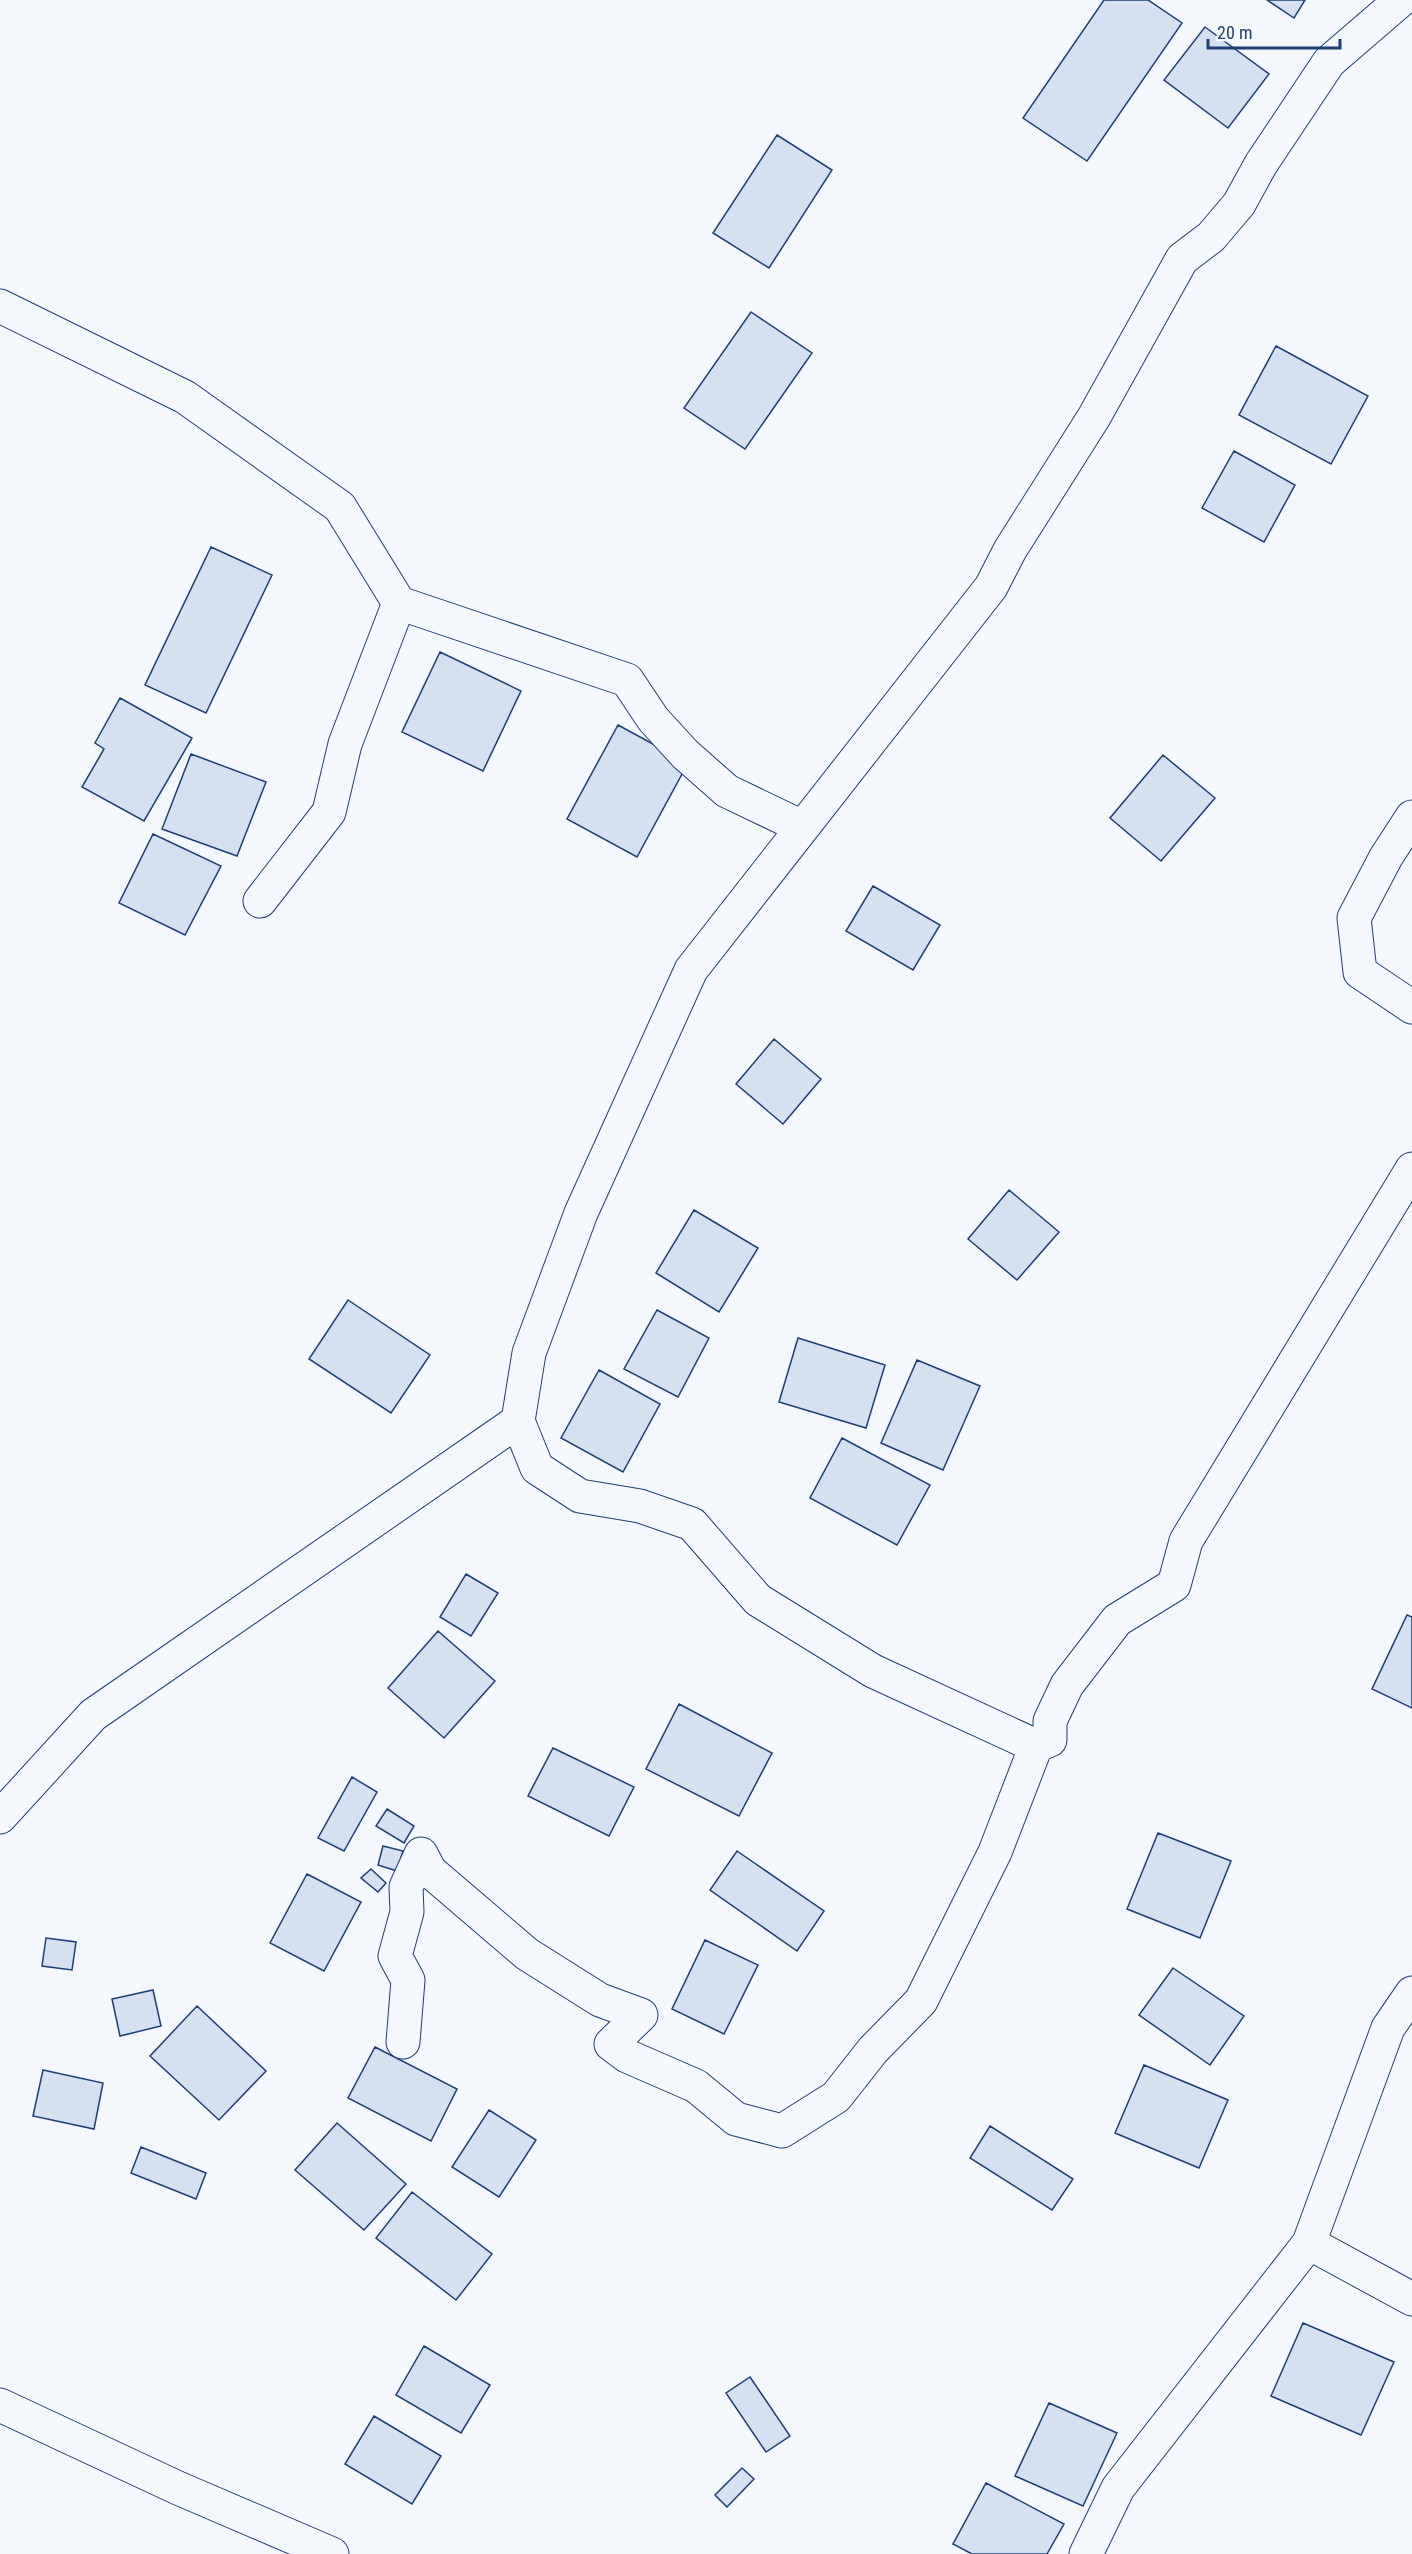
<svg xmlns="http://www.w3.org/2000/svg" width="1412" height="2554" font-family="'Roboto Condensed',sans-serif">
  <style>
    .building { fill: #d5e0f0; stroke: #1d3f73; stroke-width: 1.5 }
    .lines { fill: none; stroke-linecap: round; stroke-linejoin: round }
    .minor-casing { stroke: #1d3f73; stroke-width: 35 }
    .minor { stroke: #f4f7fb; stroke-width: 33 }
  </style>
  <rect width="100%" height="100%" fill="#f4f7fb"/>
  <!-- building -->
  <path class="building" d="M1104 0H1148L1182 23 1087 161 1023 118Z
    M1267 0H1305L1294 18Z
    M1205 27 1269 74 1228 128 1164 80Z
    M777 135 832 170 769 268 713 233Z
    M751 312 812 353 745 449 684 408Z
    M1276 346 1368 396 1331 464 1239 415Z
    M1234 451 1295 485 1264 542 1202 508Z
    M211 547 272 575 206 713 145 685Z
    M440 652 521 691 483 771 402 732Z
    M120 698 192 738 144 821 82 787 104 749 95 743Z
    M618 725 688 763 637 857 567 819Z
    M191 754 266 782 237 856 162 829Z
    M1163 755 1215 798 1161 861 1110 818Z
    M153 834 221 866 185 935 119 903Z
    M873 886 940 925 913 970 846 931Z
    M774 1039 821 1079 783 1124 736 1084Z
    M1009 1190 1059 1232 1017 1280 968 1239Z
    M694 1210 758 1248 719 1312 656 1273Z
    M348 1300 430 1355 391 1413 309 1359Z
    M657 1310 709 1338 678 1397 624 1369Z
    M798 1338 885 1365 866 1428 779 1402Z
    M917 1360 980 1386 943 1470 881 1443Z
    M599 1370 660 1404 623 1472 561 1438Z
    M842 1438 930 1485 897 1545 810 1498Z
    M466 1574 498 1593 471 1636 440 1617Z
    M1407 1615 1412 1617V1708L1372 1689Z
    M438 1631 495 1681 444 1738 388 1688Z
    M679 1704 772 1753 739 1816 646 1769Z
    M553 1748 634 1787 609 1836 528 1796Z
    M352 1777 377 1792 344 1851 318 1838Z
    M387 1809 414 1826 404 1843 376 1826Z
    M1158 1833 1231 1861 1200 1938 1127 1909Z
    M383 1846 403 1851 397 1871 378 1865Z
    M737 1851 824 1911 797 1951 710 1890Z
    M371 1869 386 1883 378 1892 361 1878Z
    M307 1874 361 1902 324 1971 270 1943Z
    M46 1938 76 1942 72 1970 42 1966Z
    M705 1940 758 1965 724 2034 672 2009Z
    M1173 1968 1244 2016 1210 2065 1139 2015Z
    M153 1990 161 2026 120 2036 112 1999Z
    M197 2006 266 2071 219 2120 150 2056Z
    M375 2047 457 2089 431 2141 348 2098Z
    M1144 2065 1228 2100 1199 2168 1115 2133Z
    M43 2070 103 2083 94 2129 33 2116Z
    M489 2110 536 2140 499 2197 452 2167Z
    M337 2123 406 2184 364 2230 295 2170Z
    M990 2126 1073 2179 1052 2210 970 2158Z
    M141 2147 206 2173 196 2199 131 2173Z
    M412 2192 492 2254 456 2300 376 2238Z
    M1303 2323 1394 2362 1361 2435 1271 2396Z
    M424 2346 490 2385 461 2433 396 2395Z
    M750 2377 790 2436 766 2452 726 2393Z
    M1049 2403 1117 2433 1083 2506 1015 2476Z
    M374 2416 441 2456 412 2504 345 2464Z
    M742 2468 754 2479 727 2507 715 2495Z
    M986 2483 1064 2524 1047 2554H972L953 2544Z"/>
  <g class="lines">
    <defs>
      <path id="minor" d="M1401 0 1329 62 1261 164 1239 204 1211 237 1182 259 1094 417 1010 550 991 587 691 970 581 1213 529 1353 518 1421 537 1468 580 1496 640 1506 692 1524 758 1600 873 1671 1036 1746 1050 1740V1721L1067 1685 1117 1620 1174 1585 1186 1541 1412 1169
        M0 306 185 397 340 507 399 603 627 680 653 719 685 754 727 791 802 827
        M1412 817 1386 857 1354 918 1360 972 1412 1007
        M260 901 329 812 345 744 399 603
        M0 1817 93 1715 518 1421
        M403 2042 408 1980 395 1956 407 1912 406 1887 421 1854 430 1871 527 1954 600 2000 641 2015 611 2044 627 2056 696 2086 736 2119 782 2131 836 2097 873 2050 921 2001 995 1852 1036 1746
        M1309 2243 1412 2299
        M0 2405 178 2488 332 2554
        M1086 2554 1118 2488 1309 2243 1388 2028 1412 1993"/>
    </defs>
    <!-- minor casing -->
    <use href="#minor" class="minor-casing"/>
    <!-- minor -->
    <use href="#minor" class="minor"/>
  </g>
  <!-- scale -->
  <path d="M1208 39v9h132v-9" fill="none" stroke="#1d3f73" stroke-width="3"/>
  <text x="1217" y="39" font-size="18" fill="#1d3f73" stroke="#f4f7fb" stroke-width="4.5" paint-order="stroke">20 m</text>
</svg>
